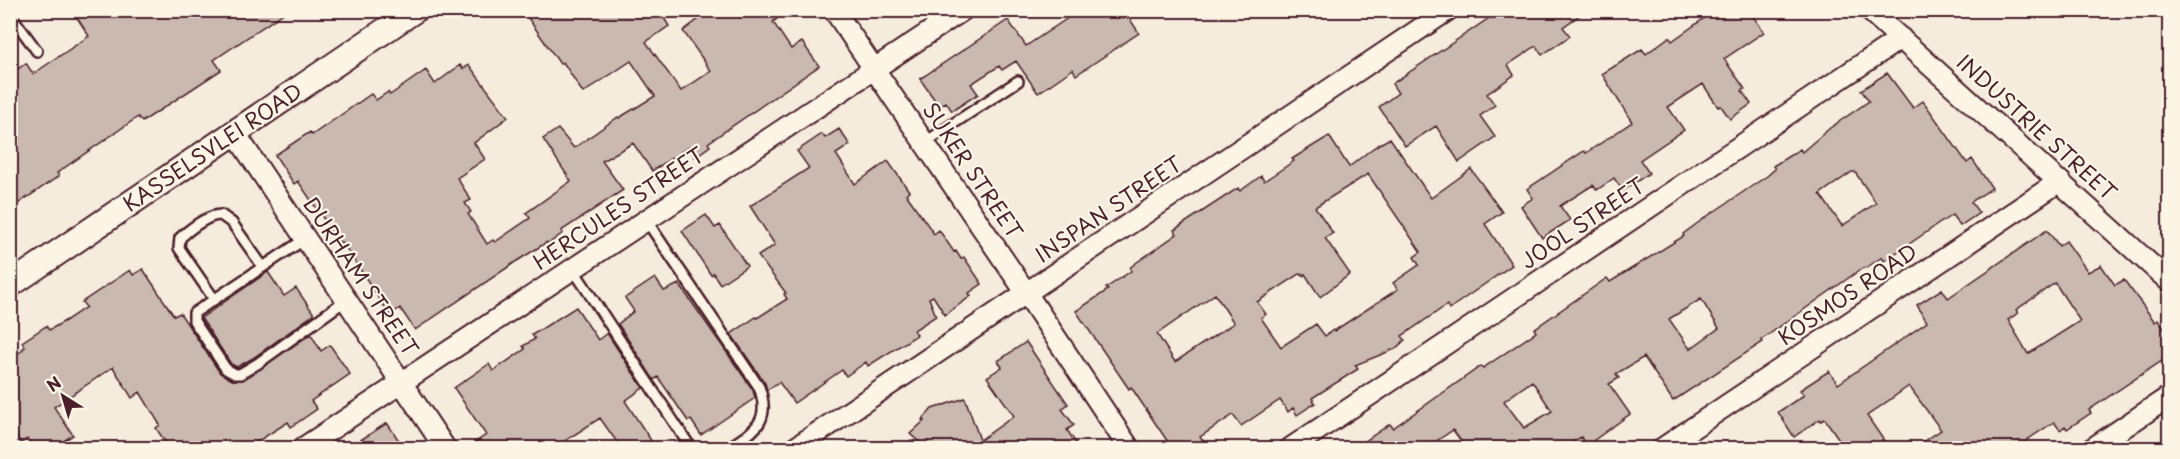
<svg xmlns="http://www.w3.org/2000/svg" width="2180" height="459" font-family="'Playpen Sans',sans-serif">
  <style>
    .building { fill: #cab9b1; stroke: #4a1f2b; stroke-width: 1.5; fill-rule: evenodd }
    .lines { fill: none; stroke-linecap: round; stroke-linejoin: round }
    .service-casing { stroke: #4a1f2b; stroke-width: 14 }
    .minor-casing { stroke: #4a1f2b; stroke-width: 24 }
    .tertiary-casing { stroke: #4a1f2b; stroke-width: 28 }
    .service { stroke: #fcf5e5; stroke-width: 9 }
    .minor { stroke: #fcf5e5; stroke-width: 20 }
    .tertiary { stroke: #fcf5e5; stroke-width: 24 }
    .labels { text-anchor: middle; stroke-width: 4.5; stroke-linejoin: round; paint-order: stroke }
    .street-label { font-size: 21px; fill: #4a1f2b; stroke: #fcf5e5 }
  </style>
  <rect width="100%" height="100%" fill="#f5ecde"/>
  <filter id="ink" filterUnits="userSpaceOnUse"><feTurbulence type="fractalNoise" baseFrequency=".0167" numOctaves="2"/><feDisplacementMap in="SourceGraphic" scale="12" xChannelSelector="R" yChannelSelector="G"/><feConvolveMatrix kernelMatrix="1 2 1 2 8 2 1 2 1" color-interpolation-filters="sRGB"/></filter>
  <g filter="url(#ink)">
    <!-- building -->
    <path class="building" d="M72 10H288L214 60 221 70 142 122 138 117 57 173 59 176 10 209V75L26 63 33 74 89 36Z
      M540 10H659L669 26 646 42 681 91 711 71 683 31 711 10H789L773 22 791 49 802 42 819 66 708 143 710 146 695 157 689 147 652 171 633 143 602 161 623 190 561 231 563 233 548 244 547 242 517 261 415 330 400 308 390 315 342 242 340 243 298 181 294 184 275 155 310 132 312 135 371 94 376 100 388 92 390 95 426 70 435 84 460 65 463 69 469 65 508 117 474 143 485 159 457 178 471 200 465 203 471 212 468 214 487 244 493 240 495 242 530 218 526 213 571 181 543 139 558 129 574 148 618 117 619 118 655 96 631 61 583 93 563 62 560 64 528 18Z
      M1080 10H1124L1139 33 1076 75 1073 69 1038 93 1016 61 1002 70 999 66 971 84 978 94 952 111 946 102 939 106 920 79 1008 20 1026 46Z
      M1501 10H1587L1563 27 1570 36 1542 55 1536 46 1508 65 1514 75 1487 94 1495 105 1480 116 1495 137 1459 162 1436 126 1405 146 1379 107 1398 93 1392 84Z
      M1716 10H1749L1764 32 1724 59 1745 89 1742 91 1751 104 1730 119 1721 106 1718 107 1703 84 1668 107 1684 130 1640 160 1649 173 1623 191 1614 178 1597 190 1593 185 1560 206 1570 220 1542 238 1521 206 1533 198 1527 189 1584 151 1586 153 1632 122 1602 74 1642 49 1646 54 1669 37 1672 41Z
      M1887 73 1913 108 1923 101 1967 163 1972 159 1992 188 1971 202 1979 213 1960 226 1952 215 1884 261 1882 257 1866 268 1864 267 1761 340 1763 342 1673 401 1644 357 1616 374 1619 378 1609 384 1630 414 1586 446 1581 437 1563 448H1466L1453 430 1426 448H1355L1390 424 1393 428 1481 366 1483 368 1536 332 1534 329 1607 278 1610 282 1684 236 1683 234 1706 217 1767 176 1775 169 1773 166 1800 149 1802 152 1830 128 1869 101 1861 90ZM1852 172H1855L1876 203 1842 226 1820 194ZM1701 299 1719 328 1690 349 1669 319ZM1532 381 1552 411 1524 428 1504 401Z
      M839 129 850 145 836 154 855 184 888 161 909 191 906 194 934 234 939 230 954 252 956 251 961 259 964 257 982 284 969 293 971 296 945 315 933 296 929 298 936 316 914 330 917 335 868 366 866 362 846 376 842 370 794 403 779 382 767 390 765 383 731 334 756 317 757 318 787 299 784 294 786 293 758 256 775 245 750 206 809 168 797 151 822 134 825 138Z
      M1329 136 1349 167 1373 148 1390 138 1431 198 1471 169 1502 212 1485 224 1512 265 1449 309 1447 305 1402 336 1405 340 1395 349 1355 365 1358 369 1312 398 1315 403 1297 415 1293 408 1288 412 1280 400 1241 426 1233 415 1200 437 1208 448H1172L1131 387 1129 389 1076 311 1108 290 1106 288 1131 271 1130 268 1133 265 1177 234 1174 230 1238 188 1240 191 1261 176 1264 181 1294 161 1292 159ZM1368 174 1421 252 1414 257 1419 265 1393 283 1398 289 1334 331 1333 330 1325 336 1316 324 1281 347 1261 318 1266 314 1257 302 1301 273 1303 276 1305 274 1320 297 1350 274 1325 238 1333 233 1315 207ZM1215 294 1234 323 1175 362 1157 334Z
      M706 215 715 228 720 225 747 266 720 284 713 273 711 275 682 231Z
      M2047 230 2059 246 2066 241 2088 272 2101 265 2115 285 2124 280 2155 322 2158 320 2169 336V356L2089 410 2091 413 2067 429 2065 426 2060 430 2054 422 2015 448H1914L1941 430 1909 386 1867 416 1889 448H1845L1825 419 1821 421 1820 419 1794 437 1778 412 1804 395 1800 390 1829 371 1838 384 1927 322 1917 305 1942 289 1948 298ZM2055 283 2080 321 2028 354 2008 320 2018 313 2016 310Z
      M143 269 174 316 180 313 220 373 232 380H243L311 334 321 351 330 345 350 374 311 401 317 409 291 427 288 422 247 448H169L156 428 160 425 140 392 132 398 113 367 54 407 73 435 53 448H34L27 439 21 443 10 427V359L23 350 22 349 25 347 22 342 46 326 49 330 65 321 86 307 82 302 130 270 133 275Z
      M268 272 284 296 296 288 314 314 253 358 237 367 231 364 201 318Z
      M655 278 664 291 679 284 753 390 755 398 701 435 691 420 688 421 658 377 654 380 618 324 634 311 625 298Z
      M576 307 598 340 607 333 643 388 625 401 656 448H621L600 418 554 448H467L486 435 454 388 489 364 493 371 525 349 523 346 535 339 532 335Z
      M1026 342 1068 404 1062 409 1074 425 1067 430 1079 448H926L910 434 924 421 922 420 932 409 965 398 980 440 1014 416 987 377 1002 367 998 361Z
      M387 423 404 448H348L370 434Z"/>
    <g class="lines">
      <defs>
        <path id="service" d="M10 14 37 51
          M924 143 1018 81
          M646 220 759 387C772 422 754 431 728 448
          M305 239 194 313V321L226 369 235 374H240L257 364 346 300
          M573 269 691 448
          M214 299 179 248 180 238C190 229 207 215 221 215L232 223 263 267"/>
        <path id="minor" d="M834 10 1027 294 1129 448
          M1869 10 2170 282
          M235 133 445 448
          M303 448 963 10
          M795 448 1448 10
          M1291 448 1901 38
          M1663 448 2060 181
          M2093 448 2170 396"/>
        <path id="tertiary" d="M10 285 415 10"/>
      </defs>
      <!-- service casing -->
      <use href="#service" class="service-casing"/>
      <!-- minor casing -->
      <use href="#minor" class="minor-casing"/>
      <!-- tertiary casing -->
      <use href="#tertiary" class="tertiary-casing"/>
      <!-- service -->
      <use href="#service" class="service"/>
      <!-- minor -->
      <use href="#minor" class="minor"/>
      <!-- tertiary -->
      <use href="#tertiary" class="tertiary"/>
    </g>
  </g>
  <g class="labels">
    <!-- street labels -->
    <g class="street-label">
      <text transform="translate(2036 128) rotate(42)" y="7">INDUSTRIE STREET</text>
      <text transform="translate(213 148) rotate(-34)" y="7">KASSELSVLEI ROAD</text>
      <text transform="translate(972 171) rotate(56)" y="7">SUKER STREET</text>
      <text transform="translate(619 209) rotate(-34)" y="7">HERCULES STREET</text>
      <text transform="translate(1109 210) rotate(-34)" y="7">INSPAN STREET</text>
      <text transform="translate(1583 224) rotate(-34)" y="7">JOOL STREET</text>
      <text transform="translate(360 277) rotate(56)" y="7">DURHAM STREET</text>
      <text transform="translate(1848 295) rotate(-34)" y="7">KOSMOS ROAD</text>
    </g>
  </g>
  <!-- margin -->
  <rect width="2180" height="459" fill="none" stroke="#fcf5e5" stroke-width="36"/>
  <rect x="18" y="18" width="2144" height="423" fill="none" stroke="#4a1f2b" stroke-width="2" filter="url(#ink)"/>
  <!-- north arrow -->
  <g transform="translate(63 396) rotate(323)" stroke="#fcf5e5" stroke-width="4.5" paint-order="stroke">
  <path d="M0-4.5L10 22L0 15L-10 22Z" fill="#4a1f2b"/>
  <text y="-9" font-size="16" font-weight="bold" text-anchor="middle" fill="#4a1f2b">N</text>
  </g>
</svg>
